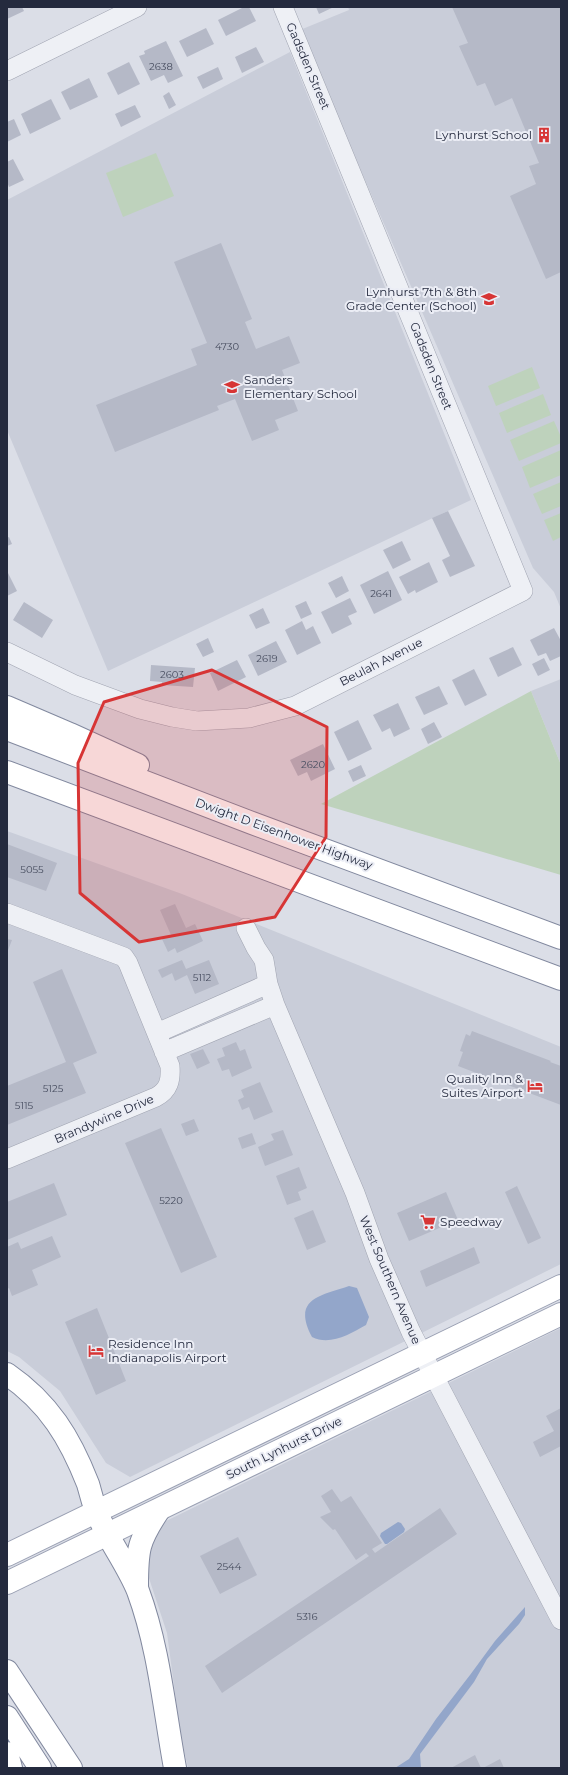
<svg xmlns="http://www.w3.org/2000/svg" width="568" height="1775" font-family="Montserrat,sans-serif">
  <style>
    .built { fill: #c9cdd9 }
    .green { fill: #bed2bc }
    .water { fill: #93a6ca }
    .building { fill: #b5b9c7 }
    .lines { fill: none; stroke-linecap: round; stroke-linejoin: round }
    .minor-casing { stroke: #a0a4b1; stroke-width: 20 }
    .major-casing { stroke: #9aa0b3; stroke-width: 24 }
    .highway-casing { stroke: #82899f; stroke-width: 24 }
    .minor { stroke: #eef0f5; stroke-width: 19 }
    .major { stroke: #fff; stroke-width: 22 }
    .highway { stroke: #fff; stroke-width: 22 }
    .marked { fill: #d73535; fill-opacity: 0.2; stroke: #d73535; stroke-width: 3; stroke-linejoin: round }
    .labels { text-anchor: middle; stroke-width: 4; stroke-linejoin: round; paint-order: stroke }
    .number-label { font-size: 10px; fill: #484e60 }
    .street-label { font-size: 12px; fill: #242a3e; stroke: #ebedf5 }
    .poi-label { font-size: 12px; fill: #242a3e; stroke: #ebedf5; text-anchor: end }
  </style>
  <rect width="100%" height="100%" fill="#dbdee7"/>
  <!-- built -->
  <path class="built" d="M348 7H561V609L554 592 533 568 300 30 349 10Z
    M290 52 471 500 108 671 7 430V200Z
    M561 679V765L531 691Z
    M7 831 182 894 561 1047V1264L130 1477 106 1463 60 1391 19 1357 7 1351Z
    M561 1328V1768H188L181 1738 167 1633 146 1569 148 1545 164 1522Z"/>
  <!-- green -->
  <path class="green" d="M156 153 174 196 123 217 106 173Z
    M532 367 540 388 496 406 488 386Z
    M543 394 551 415 507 433 499 413Z
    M554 421 561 437V443L519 461 510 440Z
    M561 450V475L530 488 522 467Z
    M561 482V506L542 514 533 494Z
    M561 513V537L553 541 544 520Z
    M531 691 561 765V875L321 804Z"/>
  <!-- water -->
  <path class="water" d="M349 1286 357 1288 369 1317 366 1325C350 1334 330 1346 312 1337 292 1299 319 1296 349 1286Z
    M398 1522 401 1523 405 1529 404 1532 387 1544H385L380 1536 381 1533Z
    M525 1607V1615L519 1624 487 1659 474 1682 420 1754 421 1768H395L409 1759 436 1719 470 1675 495 1641Z"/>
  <!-- building -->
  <path class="building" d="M7 7H22L24 11 7 19Z
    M244 7H249L256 21 226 36 218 20Z
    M316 7H334L319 14Z
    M452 7H561V272L546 279 510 196 536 184 529 166 539 163 512 98 495 106 485 83 477 86 459 46 468 43Z
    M206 28 214 44 187 57 179 41Z
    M166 41 183 76 168 83 164 75 151 81 139 56 145 54 144 51Z
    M256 47 264 62 242 73 235 57Z
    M129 62 140 84 118 95 107 73Z
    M218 67 223 79 203 89 197 77Z
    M89 78 98 97 70 110 61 92Z
    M169 92 176 105 169 109 163 96Z
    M51 99 61 119 30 134 21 114Z
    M135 105 141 117 121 127 115 114Z
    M14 119 21 135 7 142V122Z
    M13 159 24 180 9 187 7 182V162Z
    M221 243 252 319 245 322 256 349 289 336 300 363 282 370 298 411 275 420 279 430 252 441 235 399 217 406 219 410 115 452 96 405 197 365 191 349 207 343 174 262Z
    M448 511 475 566 450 577 442 560 450 556 432 518Z
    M9 537 12 544 7 546V538Z
    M402 541 411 560 393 569 383 550Z
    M429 562 438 582 416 593 415 590 408 594 399 577Z
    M7 571 17 591 7 596Z
    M388 571 402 600 374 614 360 585Z
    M342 576 349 591 336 598 328 583Z
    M350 598 357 612 348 616 352 624 332 634 321 612Z
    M306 601 312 614 301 619 295 606Z
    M24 602 53 620 42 638 13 620Z
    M263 608 270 623 256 629 249 615Z
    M302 621 306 630 313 626 321 643 297 655 285 630Z
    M554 628 561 641V656L550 661 546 653 538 656 530 640Z
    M208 638 214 652 203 657 196 644Z
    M276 641 287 662 258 676 248 655Z
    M513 647 522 665 498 677 489 658Z
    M544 658 550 670 538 676 532 664Z
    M237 660 246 677 218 691 210 673Z
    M151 665 195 668 193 687 162 685V682L150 681Z
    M474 669 487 695 465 706 452 680Z
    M439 686 448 704 424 715 415 697Z
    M398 703 410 729 394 737 390 728 382 732 373 715Z
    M358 720 372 749 348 761 334 732Z
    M434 722 442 737 428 744 421 729Z
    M323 744 335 769 311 781 307 772 298 776 290 760Z
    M361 765 366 776 353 782 348 771Z
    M7 844 57 863 46 891 7 877Z
    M175 904 186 928 195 924 203 941 177 953 175 948 168 952 162 939 171 935 160 910Z
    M7 939 12 940 7 953Z
    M182 960 186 969 209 960 219 984 195 994 187 975 175 981 172 973 162 978 158 970Z
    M62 969 97 1053 73 1063 86 1093 7 1125V1086L66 1062 33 982Z
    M472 1031 551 1061 550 1062 561 1066V1105L458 1066 463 1052 460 1051 466 1034 470 1036Z
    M236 1042 240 1051 245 1049 252 1068 232 1077 229 1069 222 1071 217 1059 225 1056 222 1048Z
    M203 1049 210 1063 197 1069 190 1054Z
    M260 1082 273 1112 254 1120 249 1107 242 1110 238 1100 244 1097 241 1090Z
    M194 1119 199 1131 186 1136 181 1124Z
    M161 1128 217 1257 181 1273 125 1143Z
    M283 1130 293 1155 265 1166 258 1147 274 1140 271 1134Z
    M252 1133 256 1144 242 1149 238 1138Z
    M299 1167 307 1188 298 1192 301 1200 287 1205 276 1176Z
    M54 1183 67 1215 7 1240V1202Z
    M517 1186 541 1238 528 1244 505 1192Z
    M446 1192 458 1220 409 1241 397 1213Z
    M313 1210 326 1242 307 1250 294 1218Z
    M52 1236 61 1257 32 1270 38 1285 12 1296 9 1288 7 1289V1247L18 1242 21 1249Z
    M474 1247 480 1263 426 1287 420 1271Z
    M97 1308 126 1381 96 1395 65 1322Z
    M561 1408V1446L540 1457 533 1442 554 1431 546 1416Z
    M332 1489 341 1502 351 1496 382 1543 372 1549 375 1553 440 1508 457 1534 222 1693 205 1666 369 1556 366 1553 356 1560 335 1529 333 1530 320 1517 331 1512 321 1496Z
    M238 1537 257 1575 220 1594 200 1556Z
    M475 1755 481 1768H451Z
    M500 1759 504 1768H483Z"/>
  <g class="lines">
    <defs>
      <path id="minor" d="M7 71 137 7
        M7 652 75 685 140 709 172 717 197 721 249 718 295 706 523 591 283 7
        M7 913 124 957 128 963 170 1066C171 1080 169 1090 156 1097L7 1159
        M246 928 256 948 264 960 268 984 275 1005 355 1193 379 1259 411 1332 561 1620
        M157 1033 268 984
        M164 1052 275 1005"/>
      <path id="major" d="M7 1555 561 1286
        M7 1583 561 1314"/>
      <path id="highway" d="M7 707 70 734 138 765
        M7 729 252 823 561 938
        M7 772 561 979
        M7 1374C49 1403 70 1438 88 1484 91 1494 93 1504 97 1513 108 1540 127 1564 138 1591 159 1648 164 1708 175 1768
        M137 1586C137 1550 138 1541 159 1510
        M7 1671 71 1768
        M7 1717 40 1768
        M7 1753 11 1768"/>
    </defs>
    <!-- minor casing -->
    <use href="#minor" class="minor-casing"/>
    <!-- major casing -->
    <use href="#major" class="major-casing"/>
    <!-- highway casing -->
    <use href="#highway" class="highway-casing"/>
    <!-- minor -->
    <use href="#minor" class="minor"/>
    <!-- major -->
    <use href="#major" class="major"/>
    <!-- highway -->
    <use href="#highway" class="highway"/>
  </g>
  <!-- marked area -->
  <path class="marked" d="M212 670 327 727 326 837 275 917 139 942 80 893 78 763 104 702Z"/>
  <!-- icons -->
  <defs>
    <symbol id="building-bare" viewBox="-9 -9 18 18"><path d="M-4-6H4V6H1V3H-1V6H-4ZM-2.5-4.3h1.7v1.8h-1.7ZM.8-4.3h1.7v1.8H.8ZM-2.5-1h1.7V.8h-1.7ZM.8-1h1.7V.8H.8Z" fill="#d73535" stroke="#ebedf5" stroke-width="2.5" paint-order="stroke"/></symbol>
    <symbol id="school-bare" viewBox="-9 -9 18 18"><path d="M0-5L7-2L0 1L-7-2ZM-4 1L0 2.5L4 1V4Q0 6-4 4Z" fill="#d73535" stroke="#ebedf5" stroke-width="2.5" paint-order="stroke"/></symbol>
    <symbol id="hotel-bare" viewBox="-9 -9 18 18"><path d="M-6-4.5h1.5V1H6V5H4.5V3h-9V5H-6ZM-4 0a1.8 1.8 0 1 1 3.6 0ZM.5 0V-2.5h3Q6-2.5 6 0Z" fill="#d73535" stroke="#ebedf5" stroke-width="2.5" paint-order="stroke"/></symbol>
    <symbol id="supermarket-bare" viewBox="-9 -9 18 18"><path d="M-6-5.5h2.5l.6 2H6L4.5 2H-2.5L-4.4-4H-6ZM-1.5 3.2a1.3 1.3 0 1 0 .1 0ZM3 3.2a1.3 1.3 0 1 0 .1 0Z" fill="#d73535" stroke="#ebedf5" stroke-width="2.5" paint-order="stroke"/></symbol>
  </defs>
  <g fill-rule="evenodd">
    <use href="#building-bare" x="533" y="124" width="22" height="22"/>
    <use href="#school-bare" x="478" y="288" width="22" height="22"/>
    <use href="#school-bare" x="221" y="376" width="22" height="22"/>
    <use href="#hotel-bare" x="524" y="1075" width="22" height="22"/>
    <use href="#supermarket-bare" x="417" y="1211" width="22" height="22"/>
    <use href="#hotel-bare" x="85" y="1340" width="22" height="22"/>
  </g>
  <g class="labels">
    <!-- number labels -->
    <g class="number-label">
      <text x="161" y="70">2638</text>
      <text x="227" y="350">4730</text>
      <text x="381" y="597">2641</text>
      <text x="267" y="662">2619</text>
      <text x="172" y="678">2603</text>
      <text x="313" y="768">2620</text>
      <text x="32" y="873">5055</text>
      <text x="202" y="981">5112</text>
      <text x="53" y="1092">5125</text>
      <text x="24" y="1109">5115</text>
      <text x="171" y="1204">5220</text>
      <text x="229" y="1570">2544</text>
      <text x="307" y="1620">5316</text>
    </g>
    <!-- street labels -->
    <g class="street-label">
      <text transform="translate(308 66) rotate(67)" y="4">Gadsden Street</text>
      <text transform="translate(431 366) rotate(68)" y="4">Gadsden Street</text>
      <text transform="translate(381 662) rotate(-27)" y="4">Beulah Avenue</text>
      <text transform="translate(284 834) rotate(20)" y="4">Dwight D Eisenhower Highway</text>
      <text transform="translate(104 1119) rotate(-23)" y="4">Brandywine Drive</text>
      <text transform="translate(390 1280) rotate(67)" y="4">West Southern Avenue</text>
      <text transform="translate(284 1448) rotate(-26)" y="4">South Lynhurst Drive</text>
    </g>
    <!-- poi labels -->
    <g class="poi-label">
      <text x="532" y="139">Lynhurst School</text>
      <text x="477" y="296">Lynhurst 7th &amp; 8th<tspan x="477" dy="14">Grade Center (School)</tspan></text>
      <text x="244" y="384" text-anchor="start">Sanders<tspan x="244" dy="14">Elementary School</tspan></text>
      <text x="523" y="1083">Quality Inn &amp;<tspan x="523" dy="14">Suites Airport</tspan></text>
      <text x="440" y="1226" text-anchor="start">Speedway</text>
      <text x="108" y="1348" text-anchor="start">Residence Inn<tspan x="108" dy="14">Indianapolis Airport</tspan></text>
    </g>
  </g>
  <!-- border -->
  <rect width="568" height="1775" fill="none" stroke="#242a3e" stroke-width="16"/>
</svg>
